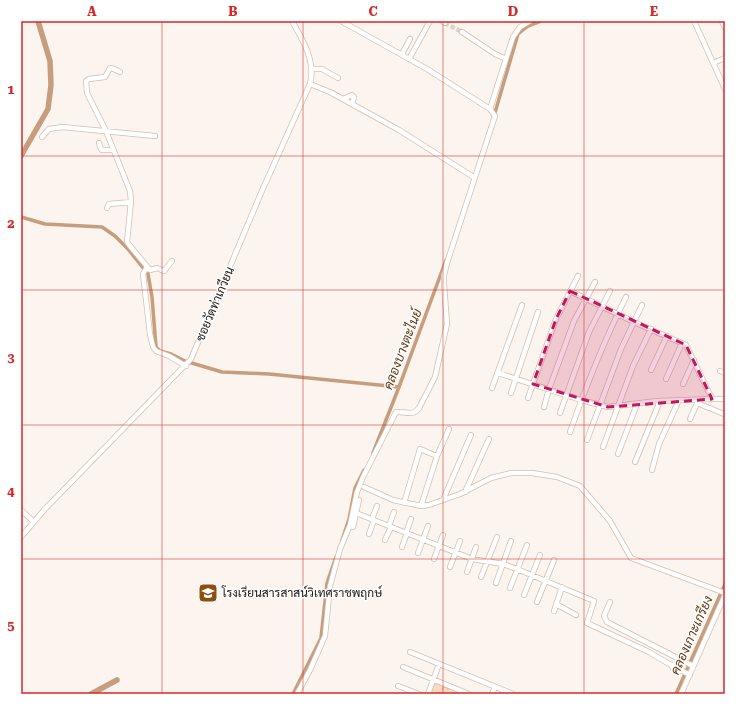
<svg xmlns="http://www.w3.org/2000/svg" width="746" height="715" font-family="'Roboto Serif',Sarabun,serif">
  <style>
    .park { fill: url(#park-crowns) }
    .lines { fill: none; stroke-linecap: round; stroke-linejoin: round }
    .canal { stroke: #c69d7d; stroke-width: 3.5 }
    .river { stroke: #c69d7d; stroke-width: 5.5 }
    .minor-tunnel { stroke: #dbd3cd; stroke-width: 4.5; stroke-dasharray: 4.5 2; stroke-linecap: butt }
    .minor-casing { stroke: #d3bfb0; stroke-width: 6 }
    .minor { stroke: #fff; stroke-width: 4.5 }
    .marked { fill: #c2185b; fill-opacity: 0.2; stroke: #c2185b; stroke-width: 3; stroke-dasharray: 8 5; stroke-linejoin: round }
    .grid { fill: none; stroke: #d62828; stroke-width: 1; stroke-opacity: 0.55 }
    .labels { text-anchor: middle; stroke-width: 3; stroke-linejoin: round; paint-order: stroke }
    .street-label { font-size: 12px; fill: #1d1611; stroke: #fff }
    .poi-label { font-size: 12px; fill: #1d1611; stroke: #fff; text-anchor: start }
    .water-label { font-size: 13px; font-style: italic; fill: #603713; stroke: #fff }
    .neatline { fill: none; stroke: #d62828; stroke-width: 1.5 }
    .grid-label { font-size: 13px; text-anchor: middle; font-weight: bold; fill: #d62828 }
  </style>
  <defs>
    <pattern id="park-crowns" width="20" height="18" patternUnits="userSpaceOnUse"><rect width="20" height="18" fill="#fbd8be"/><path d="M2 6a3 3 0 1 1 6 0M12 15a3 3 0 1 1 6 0" fill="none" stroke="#d7b9a2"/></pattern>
  </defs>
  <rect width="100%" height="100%" fill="#fcf4ee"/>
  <!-- park -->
  <path class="park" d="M435 682 462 693 429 694Z"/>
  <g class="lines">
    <!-- canal -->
    <path class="canal" d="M494 116 518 34 528 26 541 21
      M21 217 45 224 102 227 115 236 128 249 148 274 152 297 156 347 160 351 171 354 185 361 222 372 269 374 399 387
      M373 453 399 387 446 260
      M342 540 349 519 355 488 364 470
      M293 694 321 638 327 583 336 557
      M676 694 725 584"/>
    <!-- river -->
    <path class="river" d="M21 156 48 109 51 85 50 61 38 21
      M91 694 117 680"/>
    <!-- minor-tunnel -->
    <path class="minor-tunnel" d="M445 23 462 32"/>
    <defs>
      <path id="minor" d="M442 21 445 23
        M694 21 725 89
        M722 21 725 28
        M462 32 495 54 506 59
        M402 54 410 39
        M409 59 430 21
        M713 63 725 58
        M312 69H322L338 78
        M120 72 114 69 110 68 105 77 89 79 86 81 87 93 106 131 130 191 131 201 127 242 130 246 150 270 157 268 164 271 172 261
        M310 84 330 92 399 130 475 178
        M343 99 352 95 354 97 352 104
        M490 109 513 37 520 27 530 21
        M42 137 49 129 62 127 155 136
        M99 143 100 147 102 150H113
        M107 208 109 204 131 202
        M147 267 143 274 150 334 153 347 156 351 169 356 186 366
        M570 291 634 322 686 345 712 399
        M651 370 667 336
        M720 371 725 373
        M498 373 581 400 608 407 657 401 712 399H725
        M666 379 682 343
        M683 384 694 360
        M492 388 522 305
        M511 393 538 312
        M528 398 556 319 578 276
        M697 403 724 414
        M544 407 549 389 574 321 595 282
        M560 413 589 332 610 291
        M690 419 698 401
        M570 432C586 386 604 341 626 297
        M587 440 621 349 642 305
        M603 447 633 366 651 329
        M618 454 637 404
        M635 462 660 401
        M652 470 659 444 679 400
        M364 487 393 500 421 506 429 505 460 494 491 478 511 473H532L557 477 580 486 610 521 631 558 725 593
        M465 492 489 439
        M359 500 356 513 472 559 503 564 517 569 594 601 587 623 649 652 671 665 673 668 678 671 682 670
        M443 500 471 435
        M404 503 420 449 437 456
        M421 506 437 456 449 429
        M21 510 34 522
        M372 519 377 506
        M389 526 394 512
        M353 527 356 513
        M406 533 411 519
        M369 534 374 520
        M21 537 45 509 191 359 261 193 310 84C316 62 303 40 292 21
        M385 540 391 527
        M402 547 407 533
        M418 553 428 526
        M434 559 443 535
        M450 567 460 541
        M467 572 476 547
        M481 577 497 537
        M496 583 511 541
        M510 588 527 545
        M524 595 540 555
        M537 602 554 560
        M610 602 604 616 607 622 693 666
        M556 604 576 615
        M554 611 562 587
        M410 652 513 694
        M671 665C677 664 678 666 681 670 683 672 687 673 690 675
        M403 667 469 694
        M398 686 419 694
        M297 694 310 670 325 636 330 586 340 549 350 525 357 492 363 477 396 412C406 411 412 417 419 408L435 377 447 324 444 284V275L447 263 495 116 490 109 427 69 341 21
        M428 694 439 664
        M492 694 495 687
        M681 694 725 595"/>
    </defs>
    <!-- minor casing -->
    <use href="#minor" class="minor-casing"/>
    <!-- minor -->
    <use href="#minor" class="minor"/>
  </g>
  <!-- marked area -->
  <path class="marked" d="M570 291 686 345 712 399 608 407 533 384 556 319Z"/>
  <!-- grid -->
  <path class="grid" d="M162 21V694M303 21V694M443 21V694M584 21V694M21 156H725M21 290H725M21 425H725M21 559H725"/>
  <!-- icons -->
  <defs>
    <symbol id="school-square" viewBox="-11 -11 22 22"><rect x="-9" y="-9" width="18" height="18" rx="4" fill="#8c4e11" stroke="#fff"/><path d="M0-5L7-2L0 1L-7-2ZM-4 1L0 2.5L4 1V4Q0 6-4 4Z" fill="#fff"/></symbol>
  </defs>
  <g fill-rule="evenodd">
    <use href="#school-square" x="197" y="582" width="22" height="22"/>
  </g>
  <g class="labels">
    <!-- street labels -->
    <g class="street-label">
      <text transform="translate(215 304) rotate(-67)" y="4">ซอยวัดท่าเกวียน</text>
    </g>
    <!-- poi labels -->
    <g class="poi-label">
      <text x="222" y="597">โรงเรียนสารสาสน์วิเทศราชพฤกษ์</text>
    </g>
    <!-- water labels -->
    <g class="water-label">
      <text transform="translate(402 349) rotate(-69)" y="5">คลองบางตะไนย์</text>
      <text transform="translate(691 635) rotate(-66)" y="5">คลองเกาะเกรียง</text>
    </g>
  </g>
  <!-- border -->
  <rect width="746" height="715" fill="none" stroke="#ffffff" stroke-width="44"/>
  <rect x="22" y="22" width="702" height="671" class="neatline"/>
  <g class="grid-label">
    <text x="92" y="16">A</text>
    <text x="233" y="16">B</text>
    <text x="373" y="16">C</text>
    <text x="513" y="16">D</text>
    <text x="654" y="16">E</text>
    <text x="11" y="94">1</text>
    <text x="11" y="228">2</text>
    <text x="11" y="362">3</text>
    <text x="11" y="496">4</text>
    <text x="11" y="630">5</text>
  </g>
</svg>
